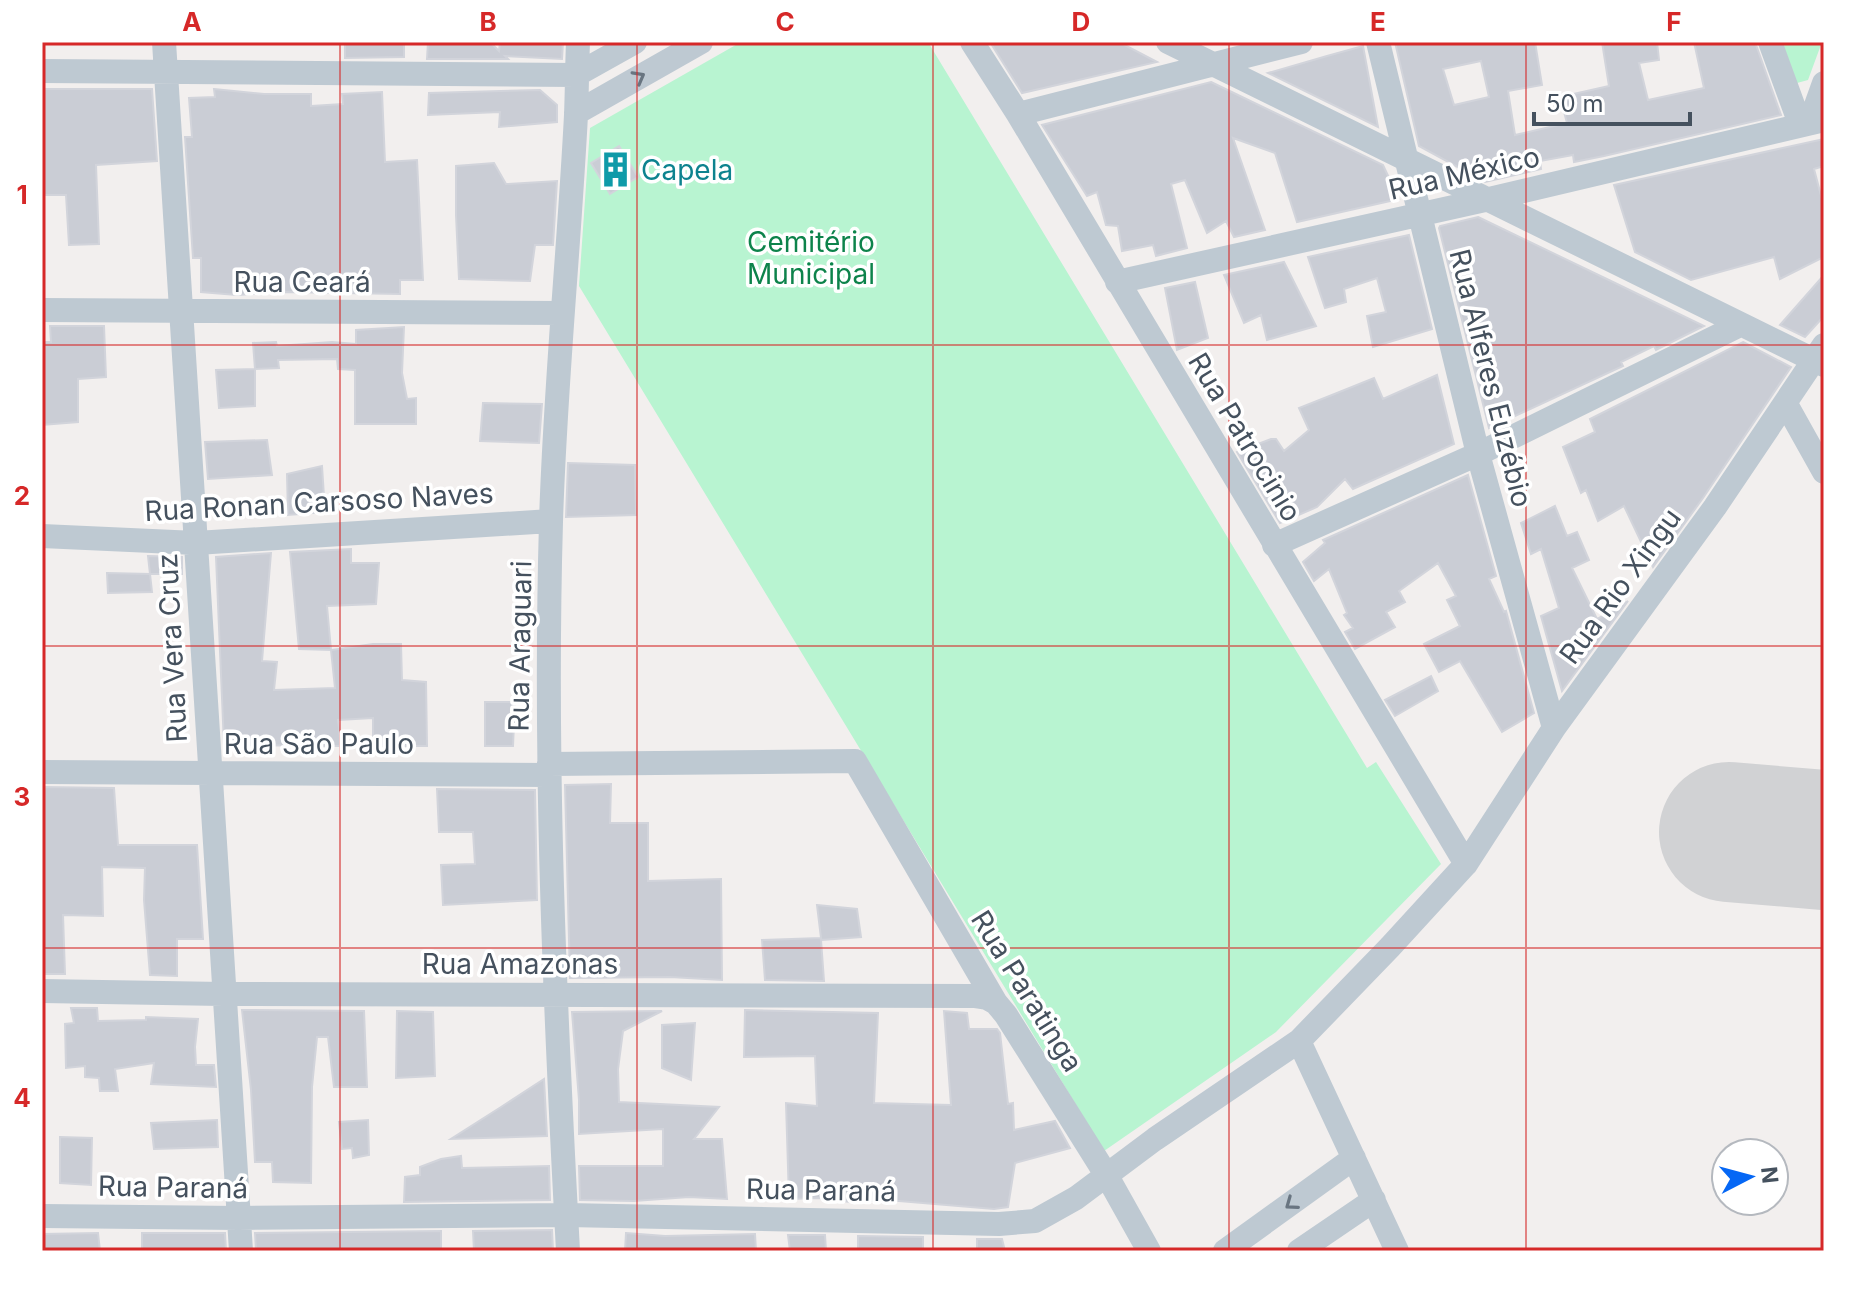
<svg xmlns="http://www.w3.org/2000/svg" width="1866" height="1293" font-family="Inter,sans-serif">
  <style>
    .green { fill: #b8f4d1 }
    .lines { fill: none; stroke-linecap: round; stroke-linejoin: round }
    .runway { stroke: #d1d2d4; stroke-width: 140 }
    .building { fill: #cacdd5; stroke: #d2d4db; stroke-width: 2; fill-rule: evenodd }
    .minor { stroke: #bec9d2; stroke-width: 24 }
    .oneway { stroke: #697581 }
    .grid { fill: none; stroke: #d62828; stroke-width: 2; stroke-opacity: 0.55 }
    .labels { text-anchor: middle; stroke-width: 7; stroke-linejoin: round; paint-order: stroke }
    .culture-label { font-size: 28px; fill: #0d838f; stroke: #fff; text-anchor: start }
    .street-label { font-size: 28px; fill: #45515e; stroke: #fff }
    .park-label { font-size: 28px; fill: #0d834b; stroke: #fff }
    .neatline { fill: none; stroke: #d62828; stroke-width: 3 }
    .grid-label { font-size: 26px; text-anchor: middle; font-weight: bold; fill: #d62828 }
  </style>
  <rect width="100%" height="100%" fill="#f2efee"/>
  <!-- green -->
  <path class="green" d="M741 42H928L1367 768 1376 762 1441 864 1276 1032 1104 1151 579 286 590 128Z
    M1782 42H1822L1808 80 1797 83Z"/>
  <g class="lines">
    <!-- runway -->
    <path class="runway" d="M1729 832 1824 840"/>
  </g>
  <!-- building -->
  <path class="building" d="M345 42H404V57L345 58Z
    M428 42H490L499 51 500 42H563L562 59 505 56 508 59H427Z
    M990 42H1119L1157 62 1022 93Z
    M1395 42H1535L1542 85 1508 91 1515 135 1567 123 1560 97 1609 86 1602 42H1657L1659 60 1639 63 1648 100 1704 88 1694 42H1755L1781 115 1604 156 1574 162 1573 155 1540 161 1541 169 1485 182 1419 146ZM1481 61 1489 97 1454 105 1443 69Z
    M1363 46 1378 127 1268 73 1327 56Z
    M1211 82 1383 165 1399 199 1297 222 1275 153 1233 138 1265 230 1234 237 1226 221 1207 233 1185 180 1171 184 1187 248 1156 256 1153 245 1122 251 1118 226 1106 225 1097 192 1087 196 1042 125Z
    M42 89H152L157 161 96 165 99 244 69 245 66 195H42Z
    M214 89 264 94H311V106L343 104 342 94 382 92 385 162 417 160 423 280H400V294L287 292 237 295 201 292V258H193L185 137H192L189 98 215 97Z
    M540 90 557 105V122L499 127 500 112 428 115 429 93Z
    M1824 139V166L1814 169 1824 207V257L1780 279 1774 257 1691 280 1635 252 1614 185Z
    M619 146 638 177 610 194 591 163Z
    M494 163 506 184 557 181 553 245H535L530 281 459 279 456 215V166Z
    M1478 217 1613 282 1704 326 1656 350 1654 346 1621 362 1623 366 1489 428 1439 228 1440 226Z
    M1409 235 1432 329 1373 347 1367 316 1386 312 1377 278 1344 289 1346 302 1325 308 1308 257Z
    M1284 262 1316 326 1267 340 1261 315 1244 323 1224 275Z
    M1824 275V316L1805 337 1780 325Z
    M1195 282 1208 338 1177 350 1165 288Z
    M50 326H104L106 377 78 379V422L42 425V342H51Z
    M404 327 402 373 407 399 416 398V424H355V370L338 369 337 359 278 360 279 368 255 369 253 343 276 342 277 346 332 342 356 344V330Z
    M1743 342 1791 367 1703 498 1653 567 1624 506 1598 521 1586 490 1581 493 1563 447 1595 432 1590 419Z
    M255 369V406L219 408 216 370Z
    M1437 375 1454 444 1353 489 1345 479 1317 507 1280 523 1237 452 1271 439H1276L1284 451 1309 430 1299 408 1332 395 1374 378 1383 399Z
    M483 403 542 404 539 443 480 441Z
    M267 440 272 475 208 479 205 442Z
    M568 463 635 465 636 515 566 517Z
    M322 466 325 512 288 515 287 474Z
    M1468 475 1496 576 1489 579 1504 612 1506 611 1534 713 1502 732 1460 661 1439 672 1424 644 1460 626 1447 600 1456 596 1438 563 1399 591 1405 602 1386 612 1395 627 1355 649 1345 632 1353 628 1344 615 1347 613 1329 569 1314 581 1303 562 1325 543 1323 540Z
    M1555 506 1567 536 1577 532 1589 560 1572 568 1597 619 1628 601 1562 691 1541 616 1559 608 1541 549 1531 554 1521 523Z
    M351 549V563H379L376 604 327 606 331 650 299 649 290 552Z
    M271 553 262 661 277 662 274 690 335 688 331 650 373 644H401L402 680 426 682 427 746H373V718L338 720 341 746 224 745 216 557Z
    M148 556 182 557V574H150Z
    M107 573 150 574 152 592 108 593Z
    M1431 676 1438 691 1395 716 1385 700Z
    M485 702H515L513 746H485Z
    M611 784 610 823H648V881L721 879 722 980 670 977 570 978 565 785Z
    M42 787 114 788 118 845H197L203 939H177V976L150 975 144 900 145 868 102 867 103 916 63 915 65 974H42Z
    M437 789 535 790 537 900 443 905 441 865 475 864 473 832H439Z
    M817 905 857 909 861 937 821 940 824 981 765 980 762 940 821 938Z
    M71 1008H97L98 1021 146 1020V1017L198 1019 195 1047 196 1065H214L216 1087 151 1084 154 1063 115 1069 118 1091H100L99 1078 85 1077V1066L66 1068 65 1024 74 1023Z
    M242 1010 364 1011 367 1087H334L328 1037H317L312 1087 311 1183 273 1182 272 1162H255L251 1090Z
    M745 1010 878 1013 874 1103 951 1105 944 1011 967 1013 969 1029H997L1000 1033 1008 1104 1013 1103 1014 1130 1055 1121 1070 1148 1015 1163 1008 1207 994 1209 887 1200 850 1202 822 1198 789 1199 786 1103 817 1106 815 1056 744 1057Z
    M397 1011 433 1012 435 1076 396 1078Z
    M662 1011 623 1031 618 1069 619 1102 719 1107 694 1139H722L727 1199 689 1197 634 1201 580 1200 579 1166H663V1129L579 1134V1100L572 1012Z
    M695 1023 691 1080 662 1068V1025Z
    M544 1079 547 1136 451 1139 501 1107Z
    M217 1120 218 1147 154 1149 151 1123Z
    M368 1120 369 1155 353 1158 352 1148 342 1149 339 1122Z
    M60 1137 92 1138 91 1185 60 1183Z
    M461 1156 462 1168 549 1166 550 1200 404 1202 405 1177 420 1175V1167L441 1159Z
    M552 1230 553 1251H474L473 1231Z
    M441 1231V1251H256L255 1233Z
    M98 1233 100 1251H42V1234Z
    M142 1233H225L226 1251H142Z
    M626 1233 665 1236 755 1234 756 1251H625Z
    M788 1235H825L826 1251H790Z
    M858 1236 923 1237V1251H858Z
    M977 1239H1002L1005 1251H977Z"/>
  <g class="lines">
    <!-- minor -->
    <path class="minor" d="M164 42 241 1251
      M972 42 1018 114 1466 864
      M1168 42 1824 365
      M1378 42 1478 454 1554 728
      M1770 42 1800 124
      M42 71 576 75 635 42
      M576 113 701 42
      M1018 114 1301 42
      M1810 122 1824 83
      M1117 282 1485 200 1824 120
      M42 310 562 313
      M1786 404 1824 472
      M42 536 196 543 551 521
      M1274 545 1478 454 1740 325
      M549 764 855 761 996 1003 1006 1015 1107 1176 1149 1251
      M42 772 548 775
      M42 991 223 994 974 996 987 998 996 1003
      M1299 1041 1397 1251
      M42 1216 239 1218 567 1215 999 1224 1035 1221 1076 1198 1155 1139 1299 1041 1390 947 1466 864 1554 728 1715 507 1824 345
      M568 1251C555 1008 544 765 551 522 555 386 569 251 576 115 577 91 577 66 578 42
      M1225 1251 1354 1158
      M1299 1251 1374 1200"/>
  </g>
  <!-- one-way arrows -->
  <defs><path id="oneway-chevron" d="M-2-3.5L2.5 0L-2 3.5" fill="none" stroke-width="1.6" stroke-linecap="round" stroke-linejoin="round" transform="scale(2)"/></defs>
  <g class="oneway">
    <use href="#oneway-chevron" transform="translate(639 77) rotate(-29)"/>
    <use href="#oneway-chevron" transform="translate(1291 1204) rotate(144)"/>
  </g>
  <!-- grid -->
  <path class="grid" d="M340 42V1251M637 42V1251M933 42V1251M1229 42V1251M1526 42V1251M42 345H1824M42 646H1824M42 948H1824"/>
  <!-- icons -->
  <defs>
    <symbol id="building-bare" viewBox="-9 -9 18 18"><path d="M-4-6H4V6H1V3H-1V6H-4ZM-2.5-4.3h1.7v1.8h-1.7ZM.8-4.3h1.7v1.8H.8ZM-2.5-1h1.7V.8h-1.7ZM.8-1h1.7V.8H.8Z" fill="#0f9aa8" stroke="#fff" stroke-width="2.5" paint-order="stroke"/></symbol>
  </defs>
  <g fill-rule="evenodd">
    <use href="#building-bare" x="590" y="144" width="51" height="51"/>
  </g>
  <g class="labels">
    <!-- culture labels -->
    <g class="culture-label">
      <text x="641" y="180">Capela</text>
    </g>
    <!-- street labels -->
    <g class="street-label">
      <text transform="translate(1464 173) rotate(-13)" y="10">Rua México</text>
      <text x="302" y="292">Rua Ceará</text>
      <text transform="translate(1491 378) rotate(76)" y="10">Rua Alferes Euzébio</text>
      <text transform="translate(1245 437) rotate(59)" y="10">Rua Patrocinio</text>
      <text transform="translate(319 502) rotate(-3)" y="10">Rua Ronan Carsoso Naves</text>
      <text transform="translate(1620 586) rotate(-54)" y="10">Rua Rio Xingu</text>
      <text transform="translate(520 646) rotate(-89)" y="10">Rua Araguari</text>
      <text transform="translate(172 648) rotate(-93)" y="10">Rua Vera Cruz</text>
      <text x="319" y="754">Rua São Paulo</text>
      <text x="520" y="974">Rua Amazonas</text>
      <text transform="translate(1027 991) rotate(58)" y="10">Rua Paratinga</text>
      <text transform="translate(173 1187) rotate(1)" y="10">Rua Paraná</text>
      <text transform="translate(821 1190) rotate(1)" y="10">Rua Paraná</text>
    </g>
    <!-- park labels -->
    <g class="park-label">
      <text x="811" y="252">Cemitério<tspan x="811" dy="32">Municipal</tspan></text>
    </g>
  </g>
  <!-- border -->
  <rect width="1866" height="1293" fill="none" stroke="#ffffff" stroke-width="88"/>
  <!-- north arrow -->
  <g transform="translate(1750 1177) rotate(84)"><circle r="38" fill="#ffffff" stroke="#b5b9bf" stroke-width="2"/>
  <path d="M0-6L14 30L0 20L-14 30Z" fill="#0567f5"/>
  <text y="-12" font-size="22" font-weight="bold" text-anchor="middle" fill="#45515e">N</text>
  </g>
  <!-- scale -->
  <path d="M1534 112v12h156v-12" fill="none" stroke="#45515e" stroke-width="4"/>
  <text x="1546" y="112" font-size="24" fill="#45515e" stroke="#ffffff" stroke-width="6" paint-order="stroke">50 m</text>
  <rect x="44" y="44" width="1778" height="1205" class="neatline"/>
  <g class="grid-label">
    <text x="192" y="31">A</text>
    <text x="488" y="31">B</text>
    <text x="785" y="31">C</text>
    <text x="1081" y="31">D</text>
    <text x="1378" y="31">E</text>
    <text x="1674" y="31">F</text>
    <text x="22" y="204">1</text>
    <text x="22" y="505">2</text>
    <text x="22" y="806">3</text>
    <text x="22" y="1107">4</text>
  </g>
</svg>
